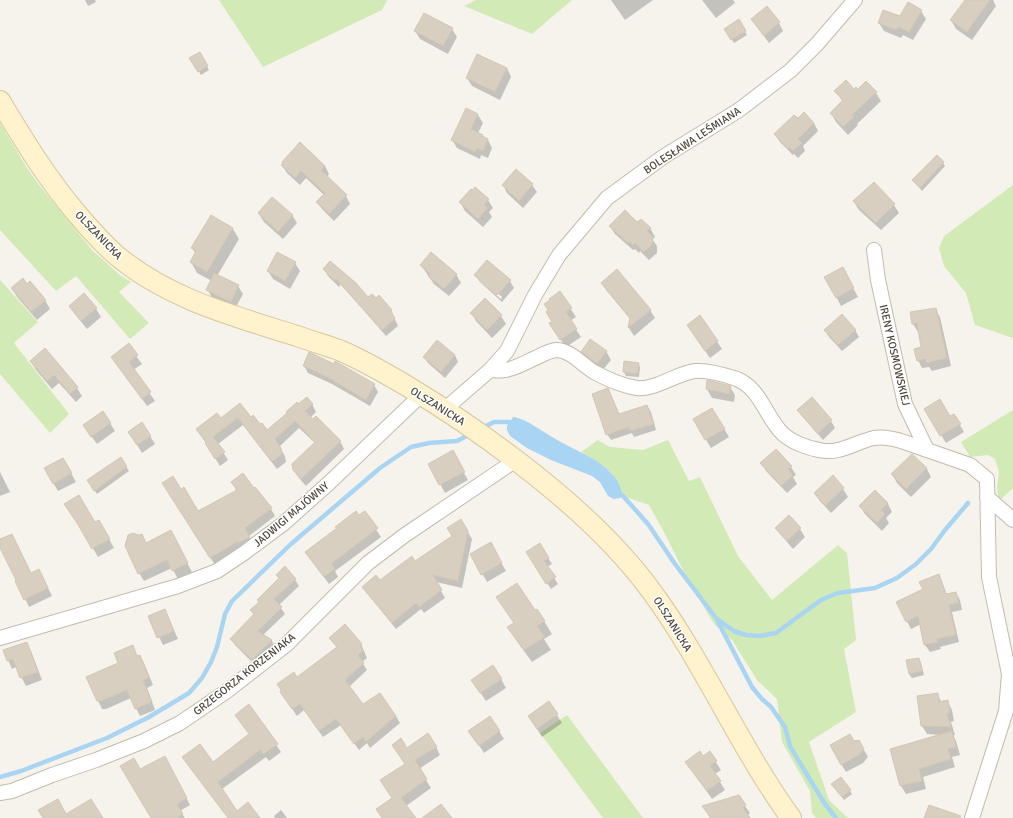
<svg xmlns="http://www.w3.org/2000/svg" width="1013" height="818" font-family="Signika,sans-serif">
  <style>
    .green { fill: #d2eab5 }
    .water { fill: #a9d4f2 }
    .shadow { fill: #0003; fill-rule: evenodd }
    .lines { fill: none; stroke-linecap: round; stroke-linejoin: round }
    .stream { stroke: #a9d4f2; stroke-width: 4.5 }
    .building { fill: #d8cfc1; stroke: #d3c7b4 }
    .street-casing { stroke: #c2bbae; stroke-width: 16 }
    .secondary-casing { stroke: #d6c79b; stroke-width: 22 }
    .street { stroke: #fff; stroke-width: 14 }
    .secondary { stroke: #fff3cd; stroke-width: 20 }
    .labels { text-anchor: middle; stroke-width: 3; stroke-linejoin: round; paint-order: stroke }
    .street-label { font-size: 11px; fill: #4b4439; stroke: #fff }
  </style>
  <rect width="100%" height="100%" fill="#f6f3ec"/>
  <!-- green -->
  <path class="green" d="M219 0H387L382 10 263 67Z
    M476 0H572L532 34 464 6Z
    M0 123 27 168 39 185 92 250 121 276 131 282 119 292 149 323 130 339 76 276 56 291 0 230Z
    M1013 185V338L975 325 966 293 944 266 939 248 944 236Z
    M0 280 38 322 14 343 69 414 50 433 0 374Z
    M1013 410V488L999 501 997 488 999 472 995 459 988 455 970 457 961 442Z
    M598 440 610 447 643 450 668 440 689 481 700 477 738 556 772 600 838 545 847 553 856 640 844 649 856 712 809 742 829 800 848 818H816L812 813 810 791 782 742 777 699 757 680 732 640 714 624 689 582 664 532 649 505 623 496C617 471 601 464 581 452Z
    M567 715 643 818H603L540 733Z"/>
  <!-- water -->
  <path class="water" d="M513 417C525 418 543 432 554 438 573 450 597 457 612 474 618 480 621 488 623 496L620 498 614 499 608 496 600 482 592 476 551 460 527 448 510 436 507 430V426Z"/>
  <!-- shadow -->
  <path class="shadow" d="M85 0H95L96 2 88 6Z
    M611 0H653L625 20Z
    M702 0H733L735 3 716 18Z
    M969 0H993L996 6 972 40 956 29 951 20Z
    M921 11 926 19 913 40 903 35 901 38 884 31 879 23Z
    M752 20 779 23 783 31 769 43Z
    M738 21 747 35 734 43 725 29Z
    M452 29 457 37 448 54 420 39 415 31Z
    M200 53 209 70 201 75 191 58Z
    M507 68 511 77 500 100 472 86 467 78Z
    M858 90 876 93 881 101 857 124 858 125 848 135 836 122 831 113 842 101 836 91Z
    M467 109 478 115 483 123 478 133 488 140 492 148 488 158 481 155 480 159 457 148 452 140Z
    M798 120 814 123 818 131 803 146 805 151 798 158 794 154 793 155 780 142 775 134Z
    M300 143 325 166 329 174 327 177 346 196 350 204 334 221 322 209 317 202 324 195 306 178 300 185 287 173 282 165Z
    M943 163 945 166 922 191 913 180Z
    M516 170 532 185 537 192 523 208 507 193 503 185Z
    M874 184 894 205 899 213 881 230 859 210 854 202Z
    M488 200 493 208 489 212 492 217 483 227 465 211 460 202Z
    M259 214 292 215 297 223 283 239 264 222Z
    M637 224 650 228 655 237 652 239 657 246V253L649 260 640 251 639 253 635 249 633 250 615 234 610 226Z
    M233 229 239 239 217 276 238 286 243 294 235 309 212 298 208 290 212 281 197 273 191 262 196 254 192 248Z
    M295 263 300 271 290 289 273 279 268 271Z
    M421 265 456 274 461 283 449 296 434 284Z
    M324 269 368 298 391 311 398 326 386 336 341 284 339 287 328 276Z
    M475 275 510 281 514 288 502 302 480 282ZM480 278 502 297 501 299 480 281Z
    M847 277 858 297 841 306 837 298Z
    M602 283 650 310 655 318 634 336 629 328 631 320 607 291Z
    M27 285 45 300 50 309 37 320 17 297 12 288Z
    M560 292 576 317 570 321 581 337 566 347 555 332 549 311Z
    M84 294 96 309 101 317 87 329 75 314 70 306Z
    M485 300 501 316 506 324 492 338 476 321 472 313Z
    M935 309 940 317 951 366 932 371 929 367 922 368 918 360 922 348 920 332H918L913 324 912 313Z
    M700 316 722 349 710 358 692 332Z
    M825 330H855L859 337 842 351 829 337Z
    M437 341 455 355 458 362 445 378 428 363 424 357Z
    M128 345 142 364 133 370 155 401 147 406 112 357Z
    M45 349 77 388 82 396 76 402 59 383 52 389 36 370 31 362Z
    M606 351 611 360 602 371 587 360 582 352Z
    M638 363 640 367 639 377 626 376 624 372Z
    M334 365 374 385 378 392 370 406 332 384 308 373 304 366Z
    M708 381 730 387 735 395 734 402 712 398 707 389Z
    M611 395 619 415 647 406 651 412 656 430 634 437 632 433 611 440 607 434Z
    M240 404 251 418 267 431 298 405 312 404 316 412 310 418 340 441 344 449 306 486 299 478 294 470 315 443 299 428 279 447 285 456 286 462 277 469 243 425 218 444 228 460 220 466 197 429 221 419Z
    M712 409 729 437 711 448 694 420Z
    M799 410 831 421 835 428 823 440 803 417Z
    M954 415 964 432 946 443 930 417 950 418Z
    M110 423 115 431 97 444 89 433Z
    M150 436 155 444 142 453 134 440Z
    M452 452 468 480 445 493 429 464Z
    M912 455 927 469 931 477 911 497 897 483 892 474Z
    M63 459 76 482 58 491 45 469Z
    M121 459 129 471 97 494 88 480Z
    M762 463 791 467 796 475 793 477 797 484 787 493 766 471Z
    M0 472 10 492 0 496Z
    M833 477 843 489 848 497 831 513 820 501 815 493Z
    M232 482 271 509 275 516 249 536 253 545 215 565 168 491 181 490 198 513 237 491Z
    M875 491 888 504 892 512 886 518 889 523 882 531 865 514 860 506Z
    M365 513 381 537 335 571 338 577 329 584 306 553Z
    M789 517 800 529 805 537 793 549 782 536 777 528Z
    M99 521 114 548 98 557 83 531Z
    M461 521 472 539 462 588 436 582 445 598 424 613 421 609 396 629 368 594 364 587 380 581 415 562 454 537Z
    M0 540 31 574 43 578 52 596 29 607 0 544Z
    M175 540 192 572 178 579 172 568 144 581 139 573 146 544Z
    M490 543 506 571 487 582 471 554Z
    M540 545 552 564 547 567 558 584 551 589 531 559Z
    M285 568 295 580 299 586 279 605 285 614 263 635 272 641 275 647 256 666 235 645 231 639 254 615 252 611 280 579Z
    M939 575 947 595 956 593 960 600 962 610 952 612 959 642 940 647 941 649 930 652 925 645 921 624 911 629 897 603 924 590Z
    M165 610 178 639 163 645 149 616Z
    M535 612 544 621 552 634 544 639 551 650 532 662 516 640 509 628Z
    M331 638 361 644 367 658 362 662 367 670 349 687 363 706 396 716 400 723 370 748 367 743 359 750 341 725 323 737 304 710 297 716 281 692 297 678 337 648Z
    M26 643 31 651 42 680 26 686 16 667 12 669 8 660Z
    M132 647 138 657 140 656 144 663 153 685 147 688 155 710 140 716 131 698 106 709H102L87 677 120 663Z
    M919 659 921 663 924 675 912 678 909 674Z
    M501 679 506 688 486 701 477 688Z
    M937 694 942 703 948 702 952 710 954 721 951 722 955 735H953L956 741 960 755 952 757 955 767 923 777 926 789 906 794 901 786 891 750 942 735 927 734 922 726 918 697Z
    M249 706 281 752 269 761 266 757 222 789 237 812 258 818H229L188 765 213 763 250 734Z
    M557 715 562 723 542 737 534 724Z
    M499 731 504 739 484 753 475 739Z
    M859 741 868 757 863 763 846 772 841 764 854 742Z
    M436 747 440 755 419 769 431 788 406 806 415 818H382L393 799 406 764 407 749Z
    M709 752 721 770 715 774 725 790 712 799 686 762 703 757Z
    M169 764 190 805 180 811 185 818H152L140 770Z
    M835 788 850 791 852 794 844 800Z
    M703 806H745L750 813 747 816 748 818H710Z
    M281 810 287 818H275L274 816Z"/>
  <g class="lines">
    <!-- stream -->
    <path class="stream" d="M482 428 494 422H509
      M623 496 648 524 675 564 716 618 752 687 762 699 771 707 785 727 790 746 798 760 825 804 836 818
      M717 619 734 631 746 635 760 636 776 633 821 600 838 593 875 588 897 578 916 564 931 549 945 530 968 503
      M0 777 21 771 107 738 149 717 189 693 202 678 211 662 217 647 225 614 232 601 291 544 380 468 411 447 429 443 457 441 470 434"/>
  </g>
  <!-- building -->
  <path class="building" d="M965 0H990L967 32 950 20Z
    M908 2 922 10 909 32 898 27 896 30 878 23 883 10 900 16Z
    M767 6 780 22 764 36 751 19Z
    M424 13 453 28 443 46 414 31Z
    M739 19 746 31 731 40 724 29Z
    M200 52 208 66 198 72 189 58Z
    M477 54 507 68 495 92 466 78Z
    M846 80 854 89 856 87 858 89 866 81 877 92 852 115 854 117 843 127 830 113 843 100 834 91Z
    M466 108 478 114 471 129 483 135 482 136 488 139 483 151 477 148 475 152 451 140Z
    M804 112 814 123 798 139 802 143 793 151 789 147 788 149 774 134 794 115 798 118Z
    M300 142 325 166 321 170 347 195 329 214 316 202 325 193 301 171 295 178 281 165 283 163 282 162Z
    M937 155 944 162 920 188 912 180Z
    M516 169 533 184 519 201 502 185Z
    M874 182 895 204 876 223 853 201Z
    M475 187 489 199 484 205 488 208 478 219 459 202 471 189 473 190Z
    M272 197 293 215 278 232 258 213Z
    M625 210 637 222 641 219 651 228 647 231 653 237 652 245 644 252 635 243 633 245 630 242 628 243 609 226Z
    M211 215 233 228 207 272 190 262 196 251 191 248Z
    M277 252 296 262 285 281 267 271Z
    M431 252 457 274 444 289 428 276 430 274 420 265Z
    M487 260 511 280 497 295 474 275Z
    M330 261 356 283 368 297 372 294 376 298 379 295 392 310 391 311 395 319 382 330 336 279 335 281 323 269Z
    M843 267 854 288 836 298 824 277Z
    M617 269 651 310 628 328 630 318 601 283Z
    M214 273 239 285 231 302 206 290Z
    M23 278 27 284 30 281 46 300 31 312 11 288Z
    M560 291 572 308 566 312 577 329 560 340 549 323 552 322 546 312 548 310 544 304 550 300 549 299Z
    M84 293 97 308 81 321 69 306Z
    M485 298 502 315 487 330 470 313Z
    M936 308 947 358 926 363 925 359 917 361 914 349 921 347 917 323 912 324 910 312Z
    M842 314 856 330 838 345 824 330Z
    M700 315 718 341 705 351 687 325Z
    M590 339 607 351 597 364 581 352Z
    M437 340 455 355 441 372 423 357Z
    M129 343 138 355 129 362 151 392 142 399 111 357Z
    M45 348 78 387 70 394 54 375 47 381 30 361Z
    M309 352 334 364 335 361 375 384 366 400 327 377 303 366Z
    M624 361 639 363 637 374 623 372Z
    M707 380 731 386 729 394 706 389Z
    M608 388 619 414 647 405 654 424 630 431 628 427 606 435 592 394Z
    M307 397 313 404 305 411 313 419 316 416 341 441 301 479 293 470 292 464 315 442 295 421 275 439 281 448 282 454 272 462 238 418 213 437 225 452 215 459 205 443 206 442 196 429 217 413 221 418 240 403 251 417 253 415 260 424 262 423 267 430 287 413 286 412 297 402 298 404Z
    M812 397 832 420 818 434 797 410Z
    M940 399 950 416 954 414 961 424 940 436 924 409Z
    M712 408 725 429 705 440 693 419Z
    M103 411 111 423 91 437 83 425Z
    M142 422 151 436 137 445 128 432Z
    M776 449 792 466 788 469 793 475 781 486 760 463Z
    M453 450 465 472 439 485 428 464Z
    M912 454 927 468 906 489 891 474Z
    M121 457 127 467 94 491 87 480Z
    M63 458 72 473 53 484 44 468Z
    M243 473 254 488 255 487 272 508 245 528 250 537 238 543 237 542 210 558 162 483 173 476 181 489 184 487 198 511 237 490 231 482Z
    M833 475 844 488 825 506 814 493Z
    M875 490 888 503 881 510 885 514 877 523 859 506Z
    M79 495 95 522 99 520 110 539 92 549 77 523 64 504Z
    M356 511 359 515 365 511 378 528 331 564 335 569 324 577 305 552 337 528 335 527Z
    M789 515 801 528 787 541 775 528Z
    M461 519 468 531 458 581 433 575 442 590 419 607 416 603 392 623 362 587 376 575 380 580 412 556 415 561 452 536 447 528Z
    M171 530 188 563 172 571 167 560 138 574 125 546 128 535 133 533 138 535 142 534 146 543Z
    M12 534 31 573 39 569 48 588 24 600 15 581 16 580 0 548V539Z
    M491 542 502 563 481 575 470 554Z
    M540 543 549 558 544 561 556 577 546 584 526 552Z
    M285 566 296 579 274 599 282 607 258 631 272 640 252 660 230 639 254 614 250 610 259 602 257 600 279 578 276 575Z
    M939 574 946 594 956 592 959 603 949 605 956 635 937 639 938 642 924 645 918 616 906 622 896 602 923 589 919 582Z
    M517 583 535 610 537 609 545 621 537 626 545 637 524 650 507 627 514 623 496 597Z
    M165 609 174 631 157 638 148 616Z
    M345 624 362 644 360 646 363 650 358 655 364 663 345 680 363 704 380 693 396 716 366 742 363 737 354 744 336 719 319 731 300 704 292 709 280 692 281 690 277 684 294 672 297 677 337 647 329 638Z
    M27 642 38 672 20 678 13 659 7 661 3 650Z
    M133 645 137 656 140 655 149 678 143 680 152 702 135 709 127 690 101 701H97L86 677 118 663 114 653Z
    M919 658 922 671 909 674 906 660Z
    M493 665 502 679 480 693 471 680Z
    M938 693 939 702 948 700 950 713 947 714 951 727 921 726 917 696Z
    M549 701 558 714 537 729 528 716Z
    M249 704 278 744 264 754 260 750 218 782 237 811 248 802 260 818H228L182 757 200 744 213 762 249 734 235 715Z
    M490 716 500 731 479 746 468 731Z
    M952 731 956 747 948 749 951 759 919 769 922 781 900 786 890 749Z
    M428 733 437 747 415 760 427 779 401 798 416 818H382L376 809 392 798 380 780 405 764 392 745 401 738 407 748Z
    M850 734 854 741 859 740 864 749 859 755 841 765 830 745Z
    M700 751 703 756 710 751 717 761 710 766 721 781 707 791 685 762Z
    M165 756 187 798 177 804 183 814 177 818H151L120 766 134 758 140 769Z
    M841 777 851 790 842 797 831 784Z
    M739 795 746 805 743 808 750 818H711L702 806Z
    M58 799 66 814 91 799 103 818H43L38 810Z
    M441 804 452 818H422Z
    M929 805 961 816 960 818H924Z"/>
  <g class="lines">
    <defs>
      <path id="street" d="M874 250 878 280 905 404 927 450 970 465 987 479 989 577 1009 674 1006 711 972 818
        M490 370C495 370 500 371 505 370 514 369 525 363 533 359 541 356 547 351 556 350 571 350 582 365 594 372 607 379 623 386 637 388 656 390 677 373 695 371 708 370 725 375 737 379 761 389 766 418 783 434 792 442 807 448 819 450 839 455 855 442 874 438 891 435 911 445 927 450
        M445 409 490 370 507 351 535 295 559 255 607 198 663 157 739 110 790 71 817 44 855 0
        M987 497 1013 520
        M0 638 178 586 217 571 244 553 283 524 329 483 421 395
        M0 793 12 791 52 775 96 760 144 741 180 723 227 691 286 645 368 563 405 535 516 460"/>
      <path id="secondary" d="M0 101C24 141 48 180 78 215 90 229 102 243 116 255 168 299 234 316 297 336 311 341 325 345 339 350 363 360 385 373 407 386 445 409 482 434 517 461 567 499 615 541 652 592 704 663 739 746 791 818"/>
    </defs>
    <!-- street casing -->
    <use href="#street" class="street-casing"/>
    <!-- secondary casing -->
    <use href="#secondary" class="secondary-casing"/>
    <!-- street -->
    <use href="#street" class="street"/>
    <!-- secondary -->
    <use href="#secondary" class="secondary"/>
  </g>
  <g class="labels">
    <!-- street labels -->
    <g class="street-label">
      <text transform="translate(692 140) rotate(-33)" y="4">BOLESŁAWA LEŚMIANA</text>
      <text transform="translate(99 235) rotate(46)" y="4">OLSZANICKA</text>
      <text transform="translate(895 355) rotate(77)" y="4">IRENY KOSMOWSKIEJ</text>
      <text transform="translate(438 406) rotate(32)" y="4">OLSZANICKA</text>
      <text transform="translate(291 514) rotate(-40)" y="4">JADWIGI MAJÓWNY</text>
      <text transform="translate(673 624) rotate(58)" y="4">OLSZANICKA</text>
      <text transform="translate(244 674) rotate(-38)" y="4">GRZEGORZA KORZENIAKA</text>
    </g>
  </g>
</svg>
